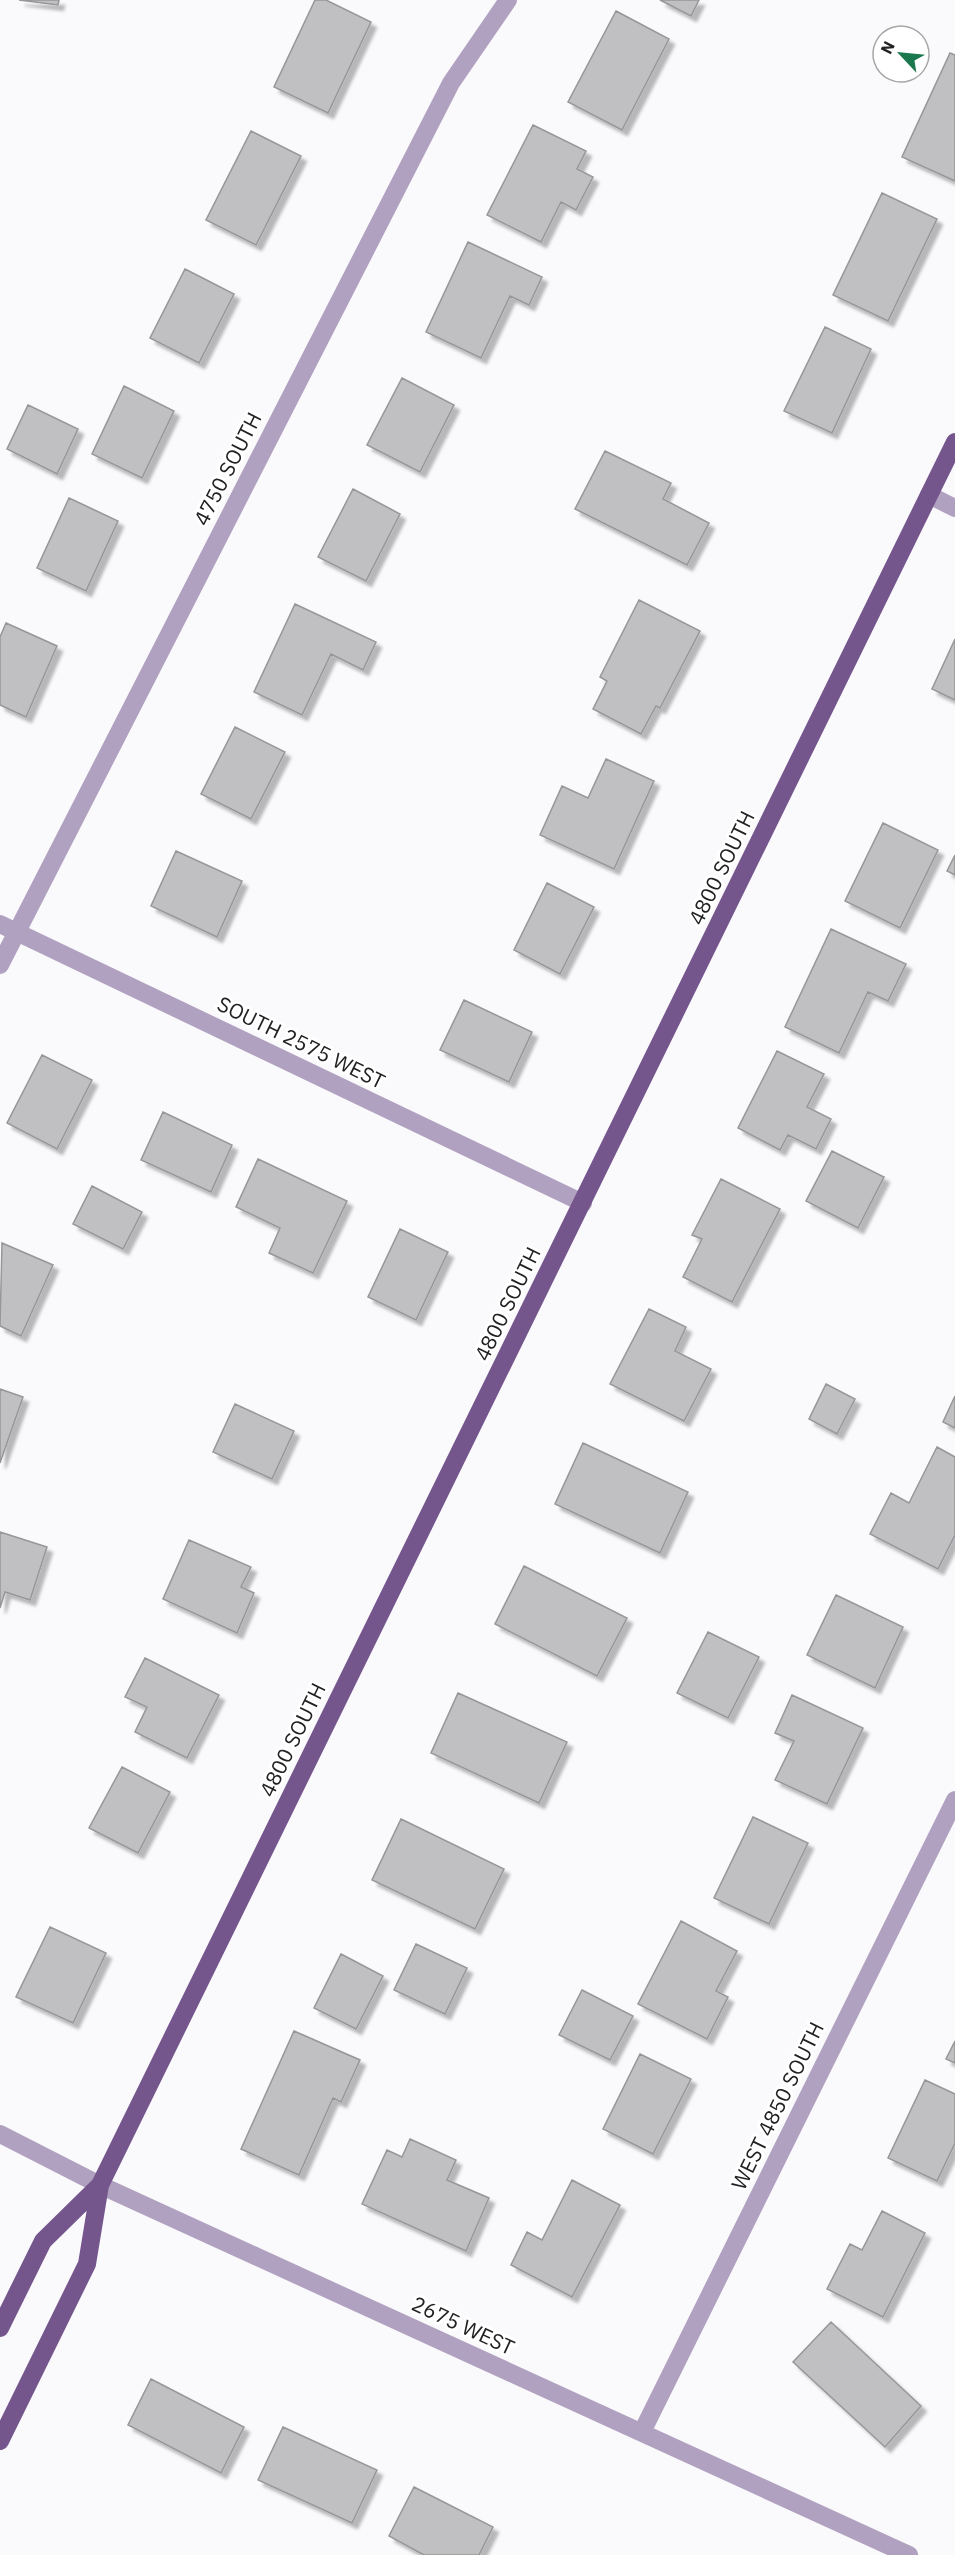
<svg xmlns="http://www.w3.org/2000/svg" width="955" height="2555" font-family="'IBM Plex Sans',sans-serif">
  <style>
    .building { fill: #c0bfc2; stroke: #979699; stroke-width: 1.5; filter: url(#shadow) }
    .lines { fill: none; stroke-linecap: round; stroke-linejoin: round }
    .minor { stroke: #b1a1c0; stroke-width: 18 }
    .major { stroke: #74568d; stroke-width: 18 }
    .labels { text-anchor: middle; stroke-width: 6; stroke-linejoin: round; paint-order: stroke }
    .street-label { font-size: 21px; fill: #222123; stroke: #fff }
  </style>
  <defs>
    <filter id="shadow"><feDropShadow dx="5.5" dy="5.5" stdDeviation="1.5" flood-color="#0004"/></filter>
  </defs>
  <rect width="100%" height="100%" fill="#faf9fc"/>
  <!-- building -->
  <path class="building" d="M19 0H59L58 5Z
    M315 0H326L371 22 328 113 274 87Z
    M660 0H699L691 16Z
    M616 11 669 39 622 130 568 102Z
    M950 53 955 55V181L902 157Z
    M533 125 586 151 577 169 593 177 576 210 561 202 541 242 487 215Z
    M251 131 301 156 256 245 206 220Z
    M882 193 937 219 888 321 833 295Z
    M468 242 542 277 529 305 510 296 481 358 426 332Z
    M185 269 234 294 199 363 150 338Z
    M825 327 871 349 832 433 784 411Z
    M402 378 454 405 420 472 367 445Z
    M124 386 174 411 142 478 92 454Z
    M28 405 78 429 57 474 7 449Z
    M605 451 671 483 663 499 709 523 687 565 575 509Z
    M353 489 400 514 366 581 318 557Z
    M69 498 118 521 86 591 37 568Z
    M639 600 700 631 660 708 656 706 641 734 593 709 607 681 600 677Z
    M295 604 376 642 363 670 331 654 302 715 254 692Z
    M6 623 57 646 26 717 0 705V637Z
    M955 639V700L932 689Z
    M235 727 285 752 251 819 201 794Z
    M606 759 654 781 614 869 540 835 562 786 588 798Z
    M883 823 938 850 900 928 845 901Z
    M176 851 242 881 217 937 151 906Z
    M955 855V875L947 871Z
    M547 883 594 907 560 974 514 950Z
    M831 929 906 964 888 1001 868 992 839 1053 785 1027Z
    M464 1000 532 1032 509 1082 440 1050Z
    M777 1051 824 1074 807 1107 831 1119 816 1149 788 1135 780 1150 738 1128Z
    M42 1055 92 1080 57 1149 7 1123Z
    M163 1112 232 1145 211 1192 141 1160Z
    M832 1151 884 1177 858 1228 806 1201Z
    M258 1159 347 1201 313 1273 269 1253 280 1228 236 1207Z
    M721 1179 780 1209 732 1302 683 1277 702 1239 692 1235Z
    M92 1186 142 1212 123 1249 73 1224Z
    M400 1229 448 1252 416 1320 368 1297Z
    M2 1243 53 1265 21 1336 0 1326Z
    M649 1309 686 1327 675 1351 711 1369 684 1421 610 1384Z
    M826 1384 855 1399 837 1434 809 1419Z
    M0 1389 23 1397 0 1463Z
    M955 1396V1428L943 1422Z
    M235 1404 294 1431 272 1479 213 1452Z
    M583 1443 688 1492 660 1553 555 1504Z
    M937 1447 955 1457V1535L938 1569 870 1534 891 1493 909 1503Z
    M0 1532 47 1547 30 1600 5 1592 0 1608Z
    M189 1540 251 1567 241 1587 254 1593 237 1633 163 1599Z
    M524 1566 627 1618 597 1676 495 1624Z
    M836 1595 903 1627 875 1688 807 1655Z
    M708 1632 759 1657 728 1718 677 1693Z
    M145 1658 219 1695 187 1758 135 1732 147 1707 125 1697Z
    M458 1693 567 1742 539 1803 431 1753Z
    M792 1695 863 1728 827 1804 775 1780 794 1741 775 1733Z
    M122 1767 170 1792 138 1853 89 1828Z
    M753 1817 808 1843 769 1924 714 1898Z
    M401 1819 504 1869 475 1929 372 1880Z
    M681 1921 737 1951 716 1991 728 1997 707 2039 638 2004Z
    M50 1927 106 1953 73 2023 16 1997Z
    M416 1944 467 1968 445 2014 394 1990Z
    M341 1954 383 1976 356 2029 314 2008Z
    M582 1990 633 2016 610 2060 559 2035Z
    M294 2031 360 2060 341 2102 333 2098 299 2175 241 2149Z
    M955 2041V2063L946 2059Z
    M640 2054 691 2079 653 2154 603 2129Z
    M925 2080 955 2094V2143L937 2181 888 2158Z
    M410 2139 456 2160 447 2180 489 2198 466 2251 362 2204 387 2150 402 2157Z
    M572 2180 620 2205 572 2297 511 2265 527 2232 542 2240Z
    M882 2211 925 2233 883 2317 827 2289 850 2244 862 2250Z
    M831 2322 921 2406 885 2447 793 2362Z
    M151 2379 244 2427 221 2473 128 2425Z
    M283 2427 377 2470 352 2523 258 2480Z
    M414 2487 493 2527 479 2555H424L389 2536Z"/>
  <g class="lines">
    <!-- minor -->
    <path class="minor" d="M929 495 955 508
      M0 924 583 1203
      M0 965 451 83 508 0
      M0 2134 100 2185 909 2555
      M642 2432 955 1800"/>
    <!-- major -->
    <path class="major" d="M0 2328 43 2241 100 2185
      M0 2441 87 2264 100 2185 955 442"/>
  </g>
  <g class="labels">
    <!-- street labels -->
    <g class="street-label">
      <text transform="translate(228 469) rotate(-63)" y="7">4750 SOUTH</text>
      <text transform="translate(722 868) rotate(-64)" y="7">4800 SOUTH</text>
      <text transform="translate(301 1043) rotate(26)" y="7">SOUTH 2575 WEST</text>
      <text transform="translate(508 1304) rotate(-64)" y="7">4800 SOUTH</text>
      <text transform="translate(293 1740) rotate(-64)" y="7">4800 SOUTH</text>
      <text transform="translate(778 2106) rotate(-64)" y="7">WEST 4850 SOUTH</text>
      <text transform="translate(463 2326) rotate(25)" y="7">2675 WEST</text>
    </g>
  </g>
  <!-- north arrow -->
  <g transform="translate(901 54) rotate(296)"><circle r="28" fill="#ffffff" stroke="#a7a6a7" stroke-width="1.5"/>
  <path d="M0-4.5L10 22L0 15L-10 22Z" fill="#1b784e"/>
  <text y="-9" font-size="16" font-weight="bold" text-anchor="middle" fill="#222123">N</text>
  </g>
</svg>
